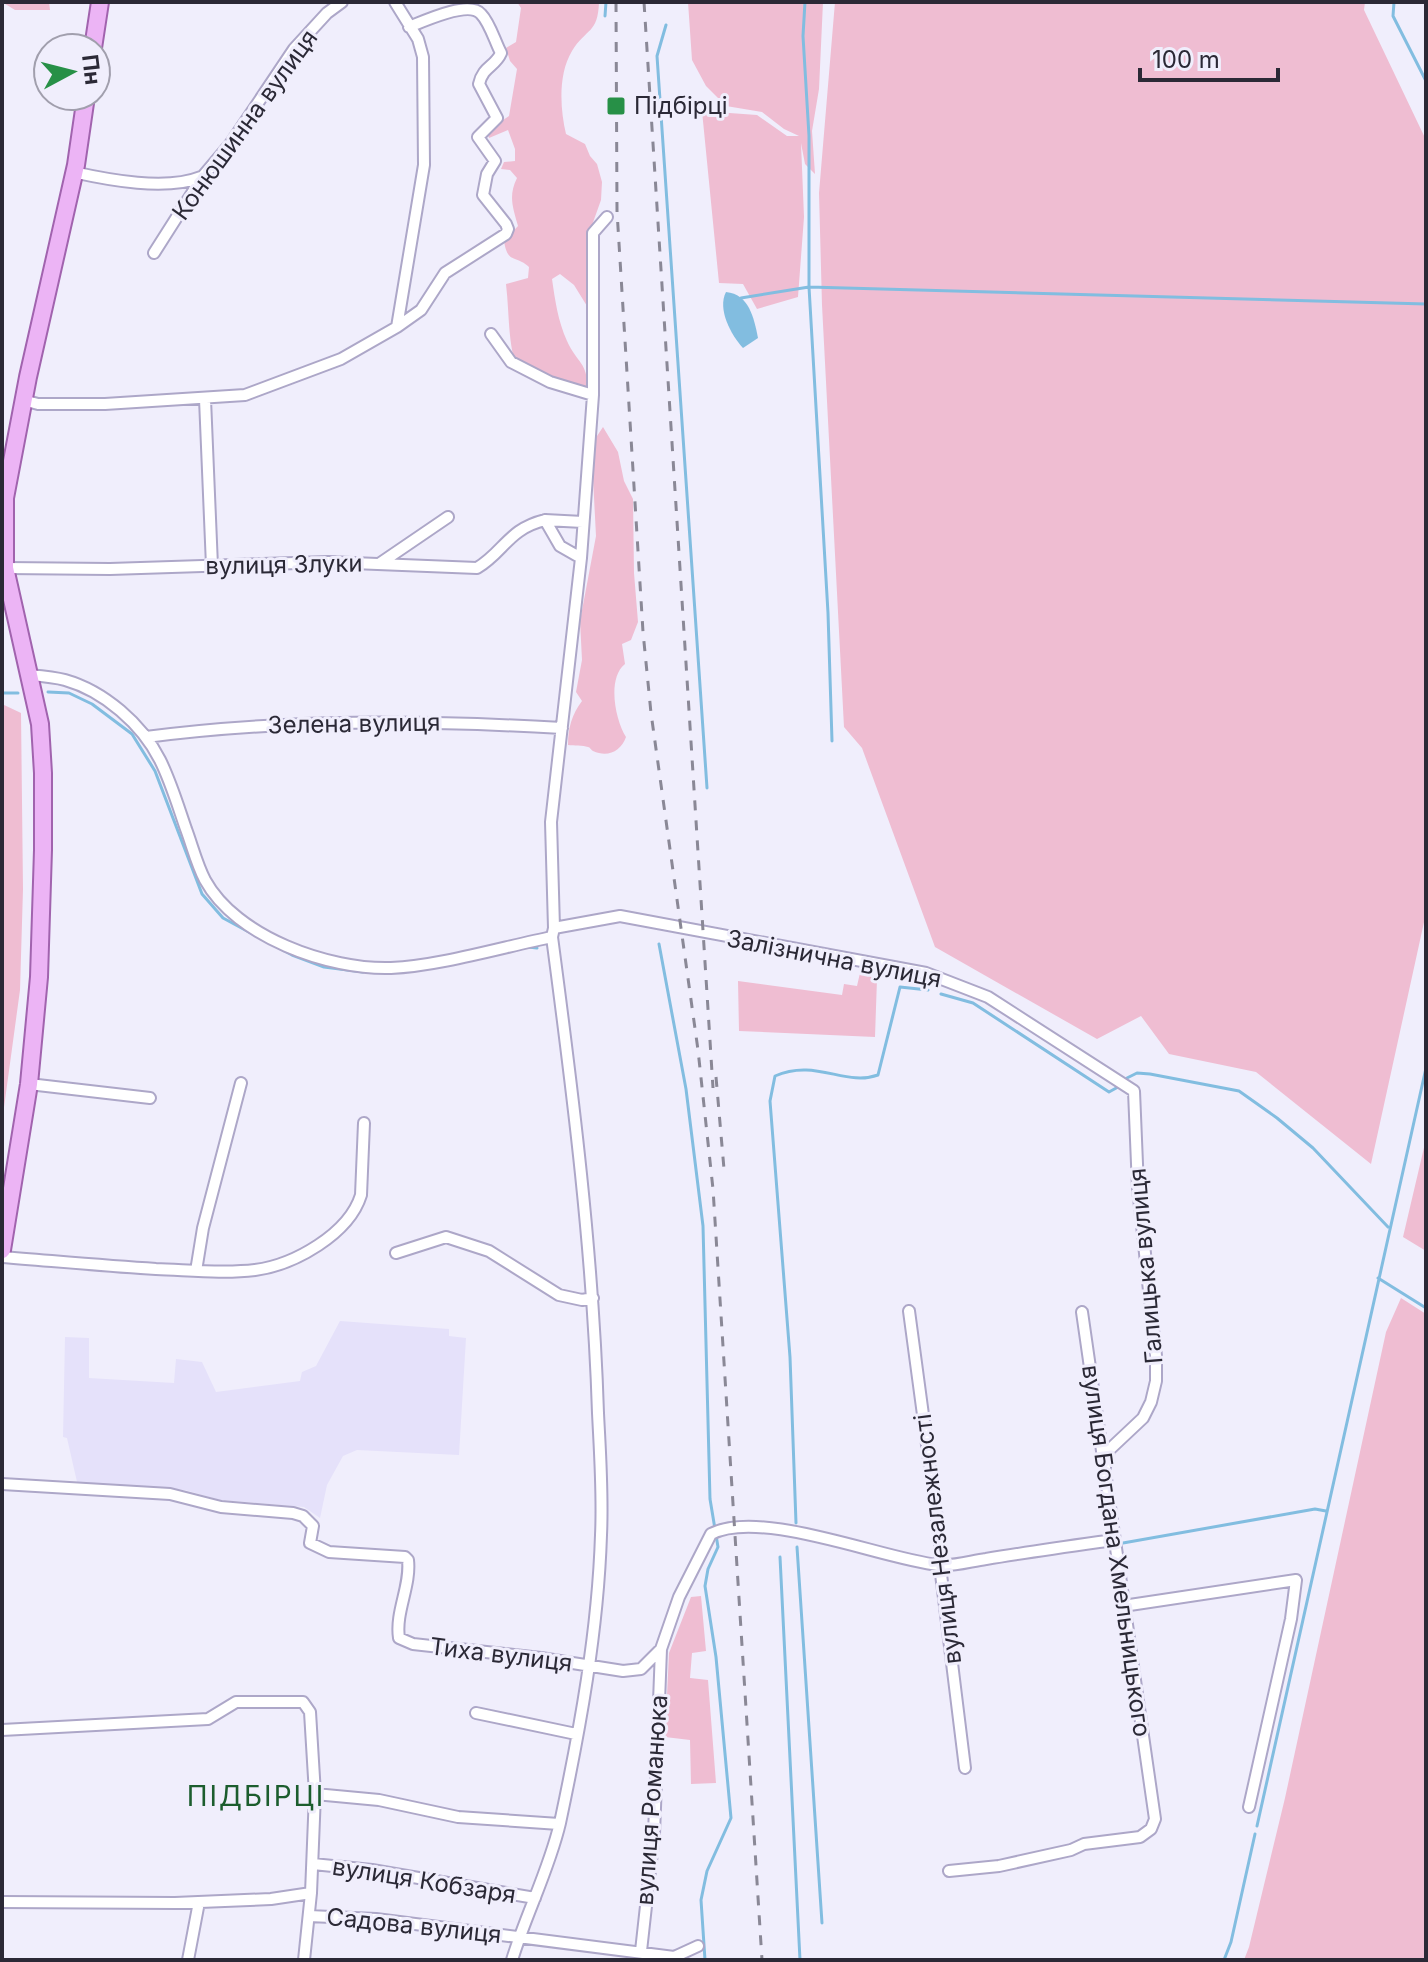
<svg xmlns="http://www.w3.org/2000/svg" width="1428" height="1962" font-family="Inter,sans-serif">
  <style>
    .built { fill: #e5e1fa }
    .green { fill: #efbdd2 }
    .water { fill: #82bde0 }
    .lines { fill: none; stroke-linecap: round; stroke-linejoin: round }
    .stream { stroke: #82bde0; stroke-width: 3 }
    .street-casing { stroke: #ada7c8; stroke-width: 14 }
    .primary-casing { stroke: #a163ae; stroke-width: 20 }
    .street { stroke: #fff; stroke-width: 10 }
    .primary { stroke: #ecb4f5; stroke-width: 16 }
    .rail { stroke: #8a8896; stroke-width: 3; stroke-dasharray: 10 10; stroke-linecap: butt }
    .poi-dot { fill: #279047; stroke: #f0eefc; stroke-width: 3 }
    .labels { text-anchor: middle; stroke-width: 6; stroke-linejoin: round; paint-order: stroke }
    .poi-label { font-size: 24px; fill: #2b2936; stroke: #f0eefc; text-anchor: start }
    .street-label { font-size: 24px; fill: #2b2936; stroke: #f0eefc }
    .quarter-label { font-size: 28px; letter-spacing: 2px; fill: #1c5d2e; stroke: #f0eefc }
  </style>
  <rect width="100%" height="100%" fill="#f0eefc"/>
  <!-- built -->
  <path class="built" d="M340 1321 449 1329V1336L466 1338 459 1455 357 1450 343 1456 327 1485 320 1518 304 1507 220 1500 185 1490 77 1482 67 1438 63 1437 65 1337 89 1338V1378L174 1383 176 1359 202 1362 216 1392 300 1381 302 1372 316 1366Z"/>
  <!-- green -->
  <path class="green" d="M2 2H49L50 10H15Z
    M517 2H599C598 34 586 28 572 51 558 74 560 109 566 134L585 144 590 156 597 164 602 182 601 200 586 242 590 305 587 306 574 285 560 274 552 279C555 300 558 321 567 341 578 365 587 360 588 391L563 384 514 359C508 335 509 309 506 284L528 278 529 267C515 254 508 265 504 241L518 226C513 208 508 196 517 178L510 170 501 169 504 162 515 161V149L508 130 489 138 487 131 509 116 517 69 510 61 506 48 516 42 521 8Z
    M688 2H823L819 89 812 131 815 174 805 164 801 143 804 217 798 297 757 309 743 284 719 283 702 111 757 115 787 136H799L784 129 762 112 726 106 706 86 692 60Z
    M835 2H1365L1364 10 1426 140V913L1371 1164 1256 1072 1169 1054 1141 1016 1097 1039 935 947 862 748 844 727 822 305 819 193Z
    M603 427 618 452 624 481 633 499 634 573 638 622 631 640 622 644 625 664C607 678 615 720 626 737 621 751 608 758 593 751 591 750 590 747 588 747 583 745 574 746 568 745 568 728 572 714 582 701L576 692 582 660 580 621 596 536 593 478 595 439Z
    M2 704 21 713 23 889 20 990 2 1122Z
    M860 973 877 979 875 1037 739 1031 738 981 842 995 844 984 857 986Z
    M1426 1139V1251L1403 1237Z
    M1401 1298 1426 1314V1960H1244L1249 1947 1285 1798 1386 1332Z
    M701 1596 706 1651 692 1653 690 1678 708 1680 716 1783 691 1784 690 1740 665 1737 669 1653 691 1597Z"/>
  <!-- water -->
  <path class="water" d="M726 292C749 294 754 318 758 338L743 348C731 335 717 309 726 292Z"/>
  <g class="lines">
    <!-- stream -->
    <path class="stream" d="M805 2 803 36 809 136V287L828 613 832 741
      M1394 2 1393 16 1426 81
      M605 16 606 2
      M666 25 657 56 707 788
      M741 298 809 287 1426 304
      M48 692 69 693 92 704 132 734 155 771 202 894 223 918 292 955 324 967 363 972
      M2 693H18
      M659 944 686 1089 703 1226 710 1499 718 1547 708 1569 705 1586 716 1657 731 1818 707 1871 701 1900 705 1960
      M528 947 537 948
      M941 994 973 1003 1109 1092 1118 1087
      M1127 1078 1137 1073 1150 1074 1239 1091 1277 1118 1313 1148 1388 1227
      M1378 1278 1426 1308
      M796 1523 790 1357 770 1101 775 1076C816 1058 845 1087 878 1075L900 987 928 990
      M1123 1543 1315 1509 1326 1511
      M797 1547 822 1923
      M780 1557 800 1960
      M1257 1826 1426 1068
      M1224 1960 1231 1942 1255 1834"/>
    <defs>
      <path id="street" d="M395 2 418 39 423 57 424 165 397 327
        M73 172C109 180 166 191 201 177
        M154 253 203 176 231 143 294 49 327 13 342 2
        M491 334 511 362 550 382 593 395
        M205 399 212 566
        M23 400 38 404H105L245 395 341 359 397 327 421 310 445 273 506 234 508 229 506 224 483 195 487 174 495 161 478 137 497 118 479 84C483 66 495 67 501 53 495 42 490 23 481 14 469 0 424 21 409 27
        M545 520 583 522
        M379 564 448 517
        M5 568 110 569 328 562 477 568C504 552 508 529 545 520L560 546 581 558
        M29 675C41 676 54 677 65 680 104 691 142 724 160 760 171 782 178 806 186 829 192 845 197 865 205 880 236 937 329 970 391 968 439 966 503 947 552 937
        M146 737C285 719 422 720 562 728
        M554 928 551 822 581 558 593 395V233L607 217
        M552 937 554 928 620 916 926 973 988 997 1134 1091 1138 1188 1156 1356V1381L1151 1402 1143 1418 1109 1450 1104 1471
        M29 1084 150 1098
        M396 1253 446 1237 489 1251 559 1295 582 1300 593 1298
        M2 1257C53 1261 105 1266 156 1269 188 1270 223 1274 255 1270 294 1265 349 1234 361 1195L364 1123
        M196 1271 203 1228 241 1083
        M909 1311 940 1541V1566L965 1768
        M2 1484 170 1494 221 1507 293 1513 303 1516 313 1526 310 1543 329 1552 405 1557 408 1560C411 1586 395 1612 399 1638L413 1644 541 1658 623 1671 641 1669 661 1649 679 1597 711 1534C760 1508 883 1559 938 1565 953 1567 971 1561 986 1559 1028 1552 1071 1546 1113 1540
        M1123 1606 1296 1580 1291 1619 1249 1807
        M476 1713 576 1734
        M2 1730 208 1719 236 1702H303L310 1712 315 1794 311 1893 304 1960
        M315 1794 379 1800 458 1817 559 1824
        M313 1864 372 1870 535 1898
        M949 1871 999 1866 1071 1850 1084 1844 1140 1837 1151 1829 1155 1819 1082 1312
        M2 1902 175 1903 271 1899 311 1893
        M309 1916 376 1919 674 1957 698 1946
        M641 1951 654 1834 661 1649
        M188 1960 199 1902
        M512 1960C526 1914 549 1870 560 1823 580 1729 598 1631 601 1535 603 1494 600 1454 598 1413 593 1253 573 1095 552 937"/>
      <path id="primary" d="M93 48 100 2
        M2 1250 29 1084 39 977 43 850V773L40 724 5 568V498L28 377 76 165 86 96"/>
    </defs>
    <!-- street casing -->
    <use href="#street" class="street-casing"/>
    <!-- primary casing -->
    <use href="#primary" class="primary-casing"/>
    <!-- street -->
    <use href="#street" class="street"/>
    <!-- primary -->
    <use href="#primary" class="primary"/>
    <!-- rail -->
    <path class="rail" d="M616 2 617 211 643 632 651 713 698 1050 713 1189 762 1960
      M644 2 713 1088
      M716 1077 724 1169"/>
  </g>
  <!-- markers -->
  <rect class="poi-dot" x="606" y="96" width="20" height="20" rx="4"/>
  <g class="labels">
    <!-- poi labels -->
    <g class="poi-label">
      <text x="634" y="114">Підбірці</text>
    </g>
    <!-- street labels -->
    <g class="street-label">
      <text transform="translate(245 125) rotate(-54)" y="8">Конюшинна вулиця</text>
      <text transform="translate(284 565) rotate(-1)" y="8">вулиця Злуки</text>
      <text transform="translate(354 724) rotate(-1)" y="8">Зелена вулиця</text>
      <text transform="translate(834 959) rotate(11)" y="8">Залізнична вулиця</text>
      <text transform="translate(1146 1266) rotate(-95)" y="8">Галицька вулиця</text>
      <text transform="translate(938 1539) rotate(-97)" y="8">вулиця Незалежності</text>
      <text transform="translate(1116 1551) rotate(82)" y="8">вулиця Богдана Хмельницького</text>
      <text transform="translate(501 1655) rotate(7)" y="8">Тиха вулиця</text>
      <text transform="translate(652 1800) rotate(-86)" y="8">вулиця Романюка</text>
      <text transform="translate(424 1881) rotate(9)" y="8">вулиця Кобзаря</text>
      <text transform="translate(414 1926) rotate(6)" y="8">Садова вулиця</text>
    </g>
    <!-- quarter labels -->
    <g class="quarter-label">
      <text x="256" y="1806">ПІДБІРЦІ</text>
    </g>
  </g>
  <!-- border -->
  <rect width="1428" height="1962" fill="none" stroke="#2b2936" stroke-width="8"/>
  <!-- north arrow -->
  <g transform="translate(72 72) rotate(83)"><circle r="38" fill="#f0eefc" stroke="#a19fad" stroke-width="2"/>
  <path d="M0-6L14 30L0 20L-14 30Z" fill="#279047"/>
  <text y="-12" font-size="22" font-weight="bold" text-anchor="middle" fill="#2b2936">Пн</text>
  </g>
  <!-- scale -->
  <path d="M1140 68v12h138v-12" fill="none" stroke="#2b2936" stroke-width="4"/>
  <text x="1152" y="68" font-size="24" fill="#2b2936" stroke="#f0eefc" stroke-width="6" paint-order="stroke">100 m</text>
</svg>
